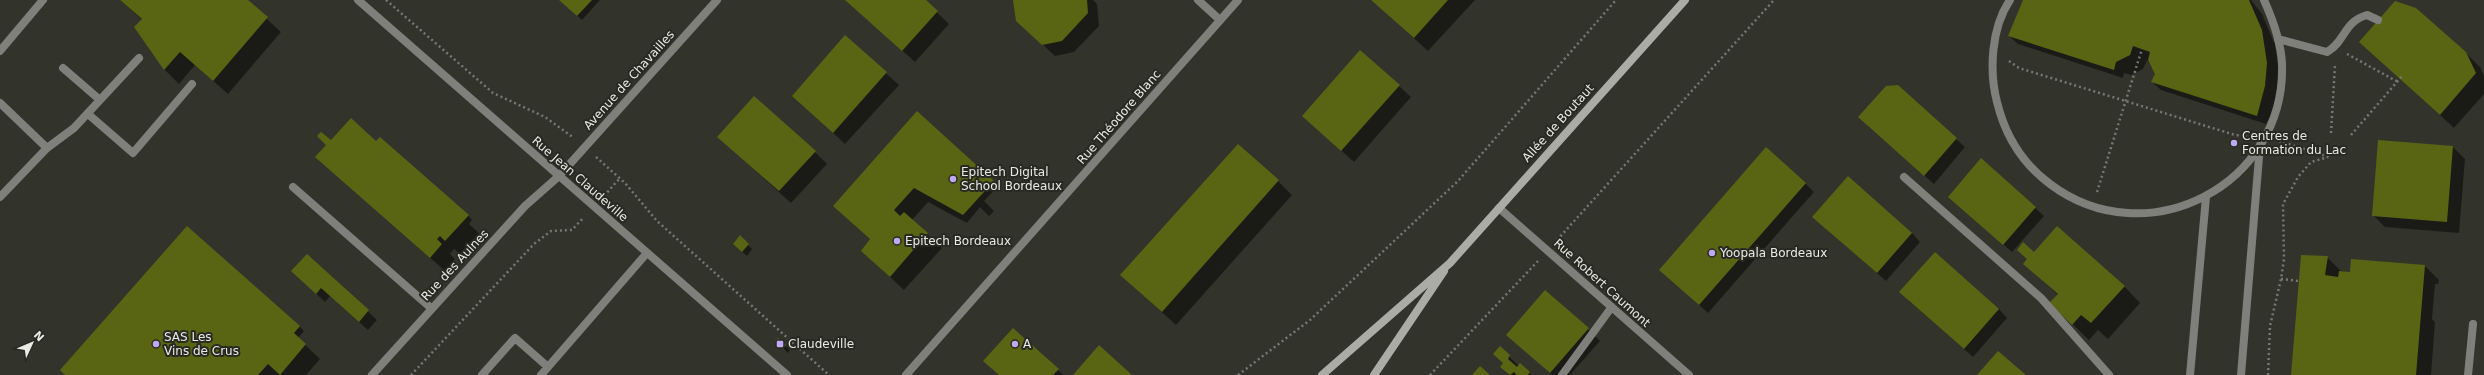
<svg xmlns="http://www.w3.org/2000/svg" width="2484" height="375" font-family="'DejaVu Sans',sans-serif">
  <style>
    .shadow { fill: #0007 }
    .building { fill: #596512 }
    .lines { fill: none; stroke-linecap: round; stroke-linejoin: round }
    .path { stroke: #767871; stroke-width: 2.5; stroke-dasharray: 2 3; stroke-linecap: butt }
    .service { stroke: #7f807c; stroke-width: 8 }
    .minor { stroke: #7f807c; stroke-width: 8 }
    .secondary { stroke: #aaaca5; stroke-width: 8 }
    .poi-dot { fill: #bfa9f4; stroke: #282a22; stroke-width: 1.5 }
    .labels { text-anchor: middle; stroke-width: 4; stroke-linejoin: round; paint-order: stroke }
    .street-label { font-size: 12px; fill: #e9eae5; stroke: #282a22 }
    .poi-label { font-size: 12px; fill: #e9eae5; stroke: #282a22; text-anchor: start }
  </style>
  <rect width="100%" height="100%" fill="#32342c"/>
  <!-- shadow -->
  <path class="shadow" d="M120 0H246L281 32 228 94 195 65 179 84 165 70 136 27 142 20Z
    M560 0H600L582 20Z
    M846 0H924L949 24 915 62Z
    M1014 0H1093L1097 4 1099 26 1074 52 1055 56 1017 21Z
    M1372 0H1475L1428 51Z
    M2025 0H2251L2262 14 2275 45 2280 78 2279 100 2266 124 2161 90 2152 82 2156 73 2147 60 2143 69 2131 75 2124 73 2123 78 2018 44 2009 36Z
    M845 37 899 85 845 144 806 108Z
    M2360 42 2466 53 2480 67 2484 76V94L2454 128Z
    M1399 86 1411 97 1354 162 1316 128Z
    M1897 86 1965 147 1934 184 1868 126Z
    M917 113 997 187 984 201 994 211 989 216 980 207 967 223 928 202 912 220 942 248 904 290 862 251 871 240 834 206Z
    M718 137 815 152 827 164 791 203Z
    M2379 141 2453 147 2465 159 2459 233 2385 227 2373 215Z
    M331 142H376L468 215 472 220 469 224 479 233 460 254 454 249 450 254 455 259 445 271 317 157Z
    M1981 160 2044 216 2012 252 1958 205Z
    M1278 181 1292 195 1176 325 1121 275Z
    M1805 183 1814 192 1708 313 1669 278Z
    M1822 225 1912 233 1920 242 1886 281Z
    M187 227 300 327 304 331 298 338 320 359 306 375H66Z
    M740 237 752 249 747 256 734 244Z
    M2034 253 2124 286 2140 303 2108 339 2098 330 2089 340 2067 319 2058 295 2024 264Z
    M307 255 377 320 368 330 330 296 325 302 292 271Z
    M2327 257 2341 271 2351 273 2425 266 2439 280 2438 284H2435L2432 319 2435 322 2431 375H2294Z
    M1909 301 1999 309 2007 318 1973 357Z
    M1588 329 1600 341 1570 375H1552L1508 335Z
    M778 339 790 350 788 353 776 341Z
    M1500 348 1519 366 1532 375H1510L1501 366 1504 364Z
    M1058 370 1063 375H999Z"/>
  <!-- building -->
  <path class="building" d="M120 0H248L268 17 213 81 180 52 164 70 134 27 142 19Z
    M559 0H592L577 16Z
    M845 0H926L938 11 902 51Z
    M1013 0H1087L1088 13 1062 41 1042 45 1016 21Z
    M1371 0H1448L1414 38Z
    M2023 0H2249L2262 30 2267 63 2265 86 2257 116 2151 82 2155 74 2148 60 2150 52 2133 46 2130 55 2116 62 2114 70 2008 36Z
    M2395 1 2416 8 2466 52 2476 73 2440 115 2359 42Z
    M845 35 887 72 833 133 792 96Z
    M1360 50 1400 85 1341 151 1302 116Z
    M1898 85 1957 138 1924 176 1858 117 1886 86Z
    M754 96 816 151 779 191 717 137Z
    M917 111 994 181 963 215 914 188 894 210 900 216 904 212 928 233 890 277 861 251 870 239 833 206Z
    M351 118 376 141 380 137 469 215 445 241 440 236 437 239 442 244 430 258 315 157 326 145 317 136 321 132 331 140Z
    M2378 140 2453 146 2447 222 2372 216Z
    M1238 144 1279 180 1162 312 1120 275Z
    M1766 147 1806 183 1699 305 1659 270Z
    M1981 158 2036 207 2003 245 1948 197Z
    M1848 176 1912 233 1877 273 1812 217Z
    M187 226 300 326 294 333 306 344 280 375 268 364 258 375H65L60 370Z
    M2057 226 2125 286 2091 323 2081 315 2072 325 2049 303 2058 294 2023 264 2027 259 2017 250 2023 242 2034 252Z
    M740 235 749 244 742 252 733 244Z
    M1935 252 1999 309 1964 349 1899 292Z
    M307 254 369 310 359 322 321 288 316 294 291 271Z
    M2301 255 2328 256 2325 275 2338 277 2339 271 2350 272 2351 259 2425 265 2416 375H2291Z
    M1545 290 1589 328 1550 373 1506 335Z
    M1013 328 1059 369 1053 375H999L983 361Z
    M778 338 786 345 783 349 775 341Z
    M1099 345 1132 375H1073Z
    M1500 346 1510 355 1508 359 1517 367 1520 363 1530 372 1528 375H1517L1514 372 1510 375 1500 367 1503 363 1493 354Z
    M1998 351 2026 375H1977Z
    M1480 366 1490 375H1472Z"/>
  <g class="lines">
    <!-- path -->
    <path class="path" d="M386 0 493 93 545 117 574 138
      M2347 54 2398 82
      M2009 61 2019 68 2235 135 2247 136
      M2331 133 2335 65
      M2351 135 2403 75
      M2279 141 2329 157
      M596 157 625 183 657 221 829 375
      M2097 192 2142 49
      M604 196 620 178
      M1557 240 1774 0
      M2281 279 2299 281
      M411 375 534 244 551 231 572 230 584 217
      M1238 375 1310 320 1458 181 1616 0
      M1430 375 1538 261
      M2268 375 2270 326 2281 279 2284 259 2283 204 2298 177 2311 162 2328 157"/>
    <!-- service -->
    <path class="service" d="M1198 0 1220 20
      M2010 0C1991 28 1989 71 1997 102 2005 135 2023 164 2050 184 2147 257 2286 185 2282 64 2281 41 2273 20 2264 0
      M2278 39 2327 52C2346 41 2343 22 2367 15L2378 20
      M0 51 43 0
      M63 68 100 100
      M88 114 133 153 192 84
      M1904 177 2041 298 2109 375
      M293 187 431 308
      M0 197 47 148 74 128 139 58
      M482 375 515 338 548 367
      M541 375 647 253
      M1562 375 1611 308
      M2190 375 2206 197
      M2241 375 2260 145
      M2468 375 2473 324"/>
    <!-- minor -->
    <path class="minor" d="M358 0 787 375
      M0 103 47 148
      M1499 208 1689 375
      M372 375 525 206 559 176 717 0
      M906 375 1238 0"/>
    <!-- secondary -->
    <path class="secondary" d="M1322 375 1450 263 1685 0
      M1374 375 1444 271"/>
  </g>
  <!-- markers -->
  <g class="poi-dot">
    <circle cx="2234" cy="143" r="4"/>
    <circle cx="953" cy="179" r="4"/>
    <circle cx="897" cy="241" r="4"/>
    <circle cx="1712" cy="253" r="4"/>
    <circle cx="156" cy="344" r="4"/>
    <rect x="776" y="340" width="8" height="8" rx="2"/>
    <circle cx="1015" cy="344" r="4"/>
  </g>
  <g class="labels">
    <!-- street labels -->
    <g class="street-label">
      <text transform="translate(629 80) rotate(-48)" y="4">Avenue de Chavailles</text>
      <text transform="translate(1119 117) rotate(-49)" y="4">Rue Théodore Blanc</text>
      <text transform="translate(1558 123) rotate(-48)" y="4">Allée de Boutaut</text>
      <text transform="translate(580 179) rotate(41)" y="4">Rue Jean Claudeville</text>
      <text transform="translate(455 265) rotate(-47)" y="4">Rue des Aulnes</text>
      <text transform="translate(1602 283) rotate(42)" y="4">Rue Robert Caumont</text>
    </g>
    <!-- poi labels -->
    <g class="poi-label">
      <text x="2242" y="140">Centres de<tspan x="2242" dy="14">Formation du Lac</tspan></text>
      <text x="961" y="176">Epitech Digital<tspan x="961" dy="14">School Bordeaux</tspan></text>
      <text x="905" y="245">Epitech Bordeaux</text>
      <text x="1720" y="257">Yoopala Bordeaux</text>
      <text x="164" y="341">SAS Les<tspan x="164" dy="14">Vins de Crus</tspan></text>
      <text x="788" y="348">Claudeville</text>
      <text x="1023" y="348">A</text>
    </g>
  </g>
  <!-- north arrow -->
  <g transform="translate(32 343) rotate(46)" stroke="#282a22" stroke-width="3" paint-order="stroke">
  <path d="M0-3L7 15L0 10L-7 15Z" fill="#e9eae5"/>
  <text y="-6" font-size="11" font-weight="bold" text-anchor="middle" fill="#e9eae5">N</text>
  </g>
</svg>
